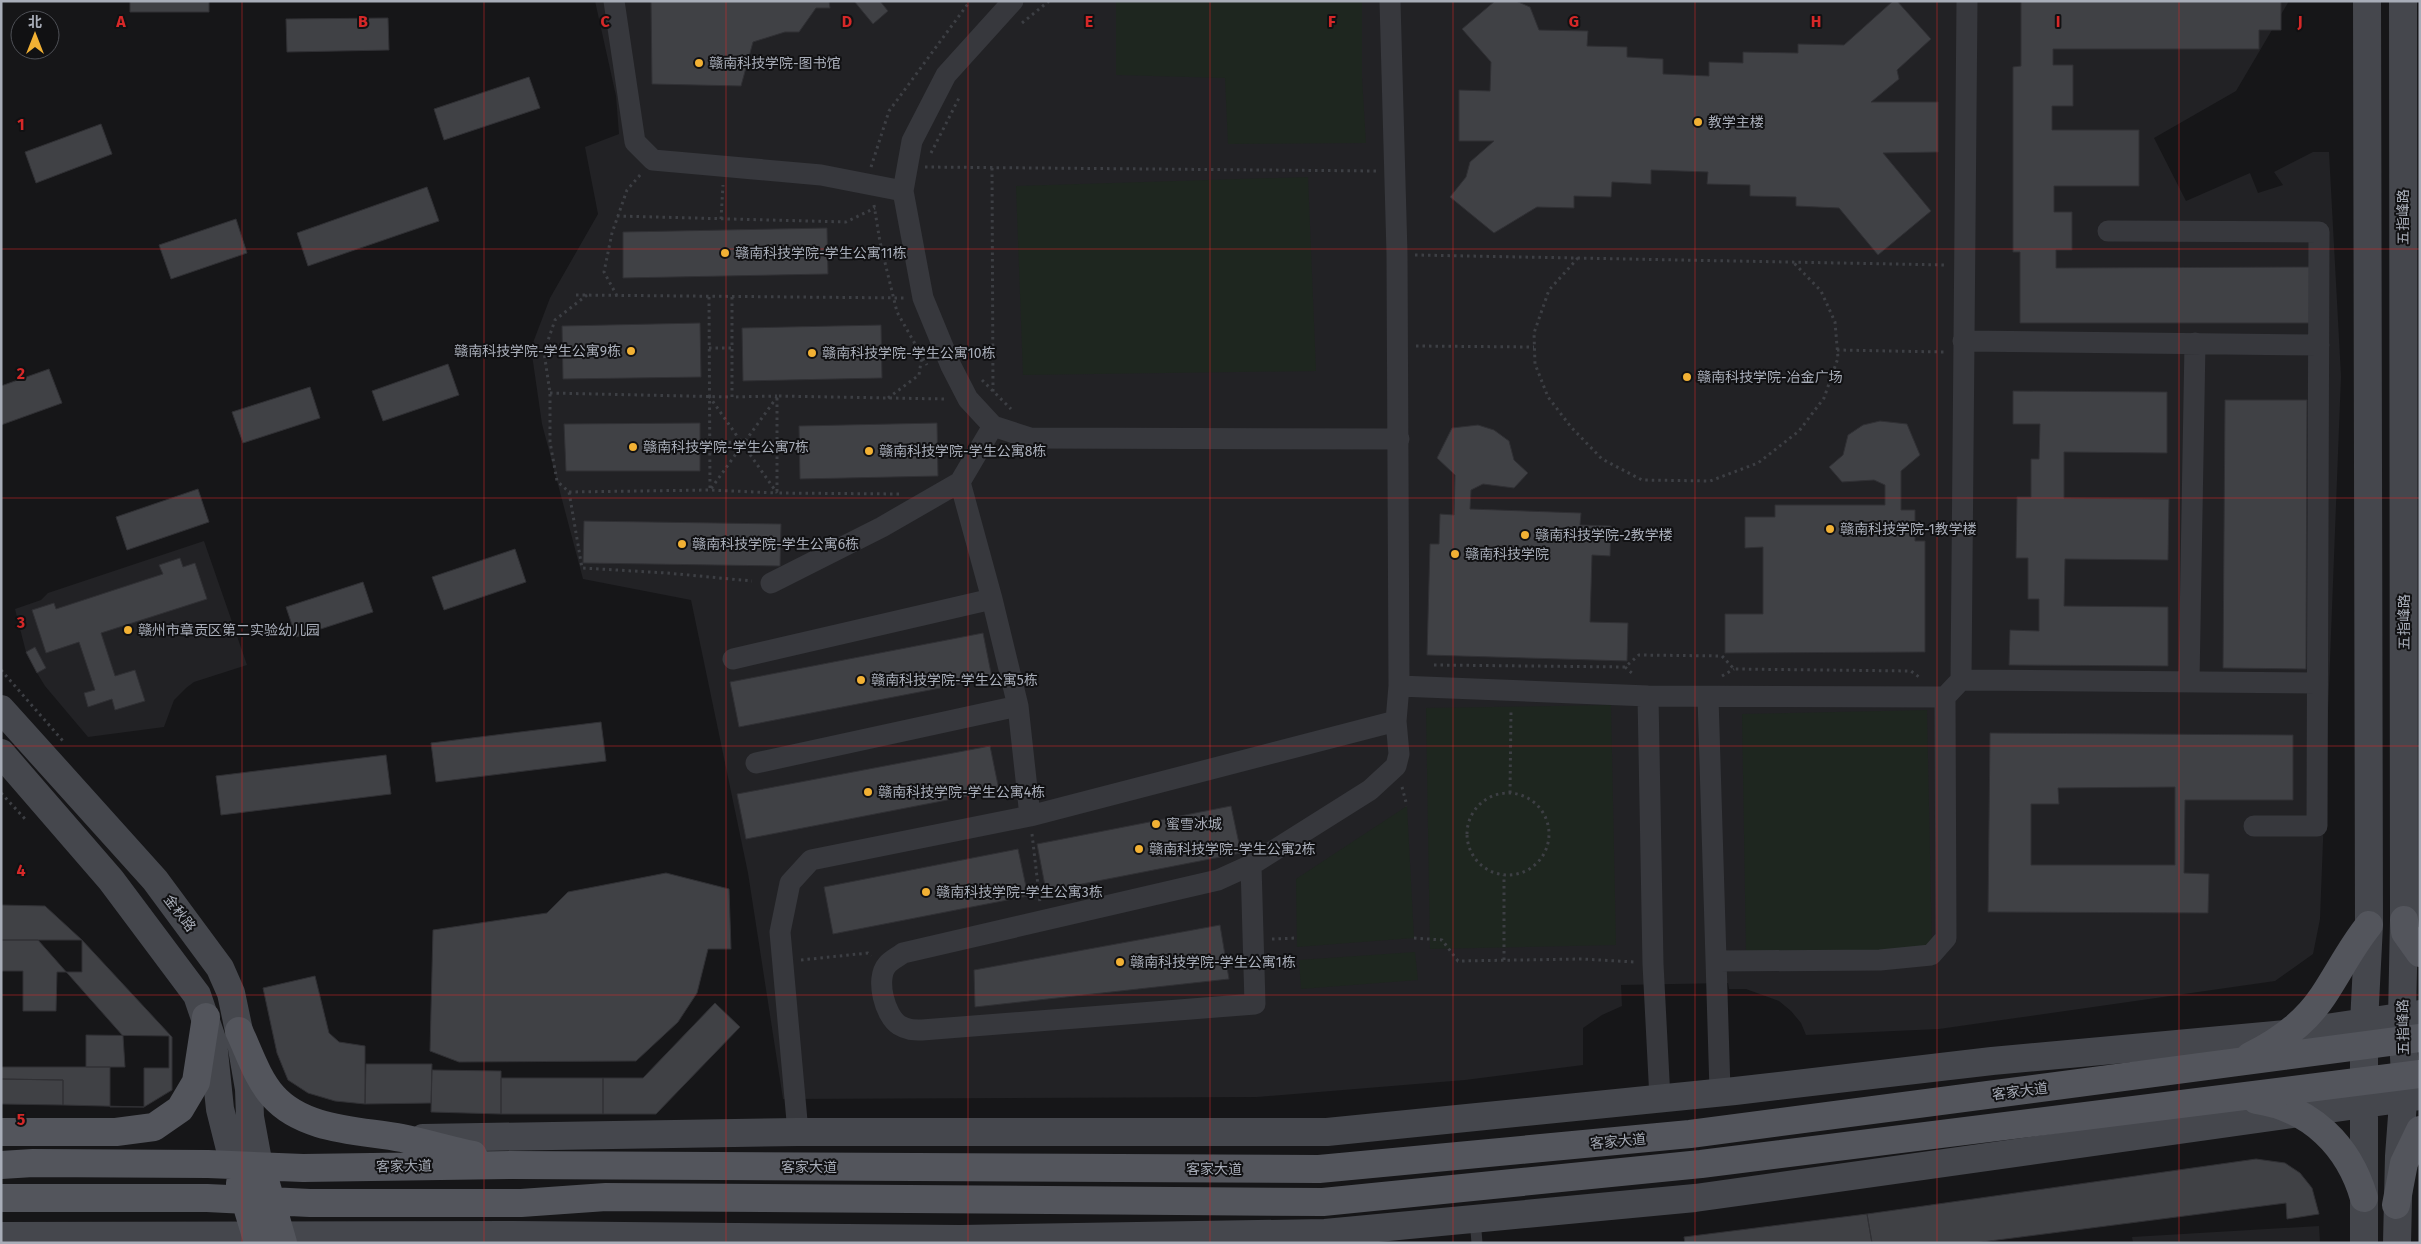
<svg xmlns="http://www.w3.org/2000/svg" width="2421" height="1244" font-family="'Fira Sans','Noto Sans SC',sans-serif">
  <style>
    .built { fill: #222225 }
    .green { fill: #1e261f }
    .building { fill: #404145; stroke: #303034; fill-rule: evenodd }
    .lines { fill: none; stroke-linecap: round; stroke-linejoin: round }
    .path { stroke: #3d3f44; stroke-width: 3; stroke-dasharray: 2.5 4; stroke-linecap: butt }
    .lane { stroke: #37383d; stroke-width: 11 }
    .street { stroke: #37383d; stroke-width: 21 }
    .secondary { stroke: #45474d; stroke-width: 28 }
    .primary { stroke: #53555c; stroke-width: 28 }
    .grid { fill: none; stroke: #d62828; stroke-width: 1; stroke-opacity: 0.55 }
    .poi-dot { fill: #f2b134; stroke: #111113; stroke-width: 2 }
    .labels { text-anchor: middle; stroke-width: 4; stroke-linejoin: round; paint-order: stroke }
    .poi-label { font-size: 14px; fill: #a8adb8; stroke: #111113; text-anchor: start }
    .street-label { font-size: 14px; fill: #a8adb8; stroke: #111113 }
    .grid-label { font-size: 16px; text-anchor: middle; font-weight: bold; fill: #d62828; stroke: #111113; stroke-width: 4; stroke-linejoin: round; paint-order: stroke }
  </style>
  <rect width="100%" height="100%" fill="#161618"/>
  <!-- built -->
  <path class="built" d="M595 1H2289L2236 91 2154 138 2186 201 2250 173 2258 193 2283 185 2274 172 2313 152H2329L2341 376 2320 919 2313 954 2275 981 1939 1029 1806 1035 1801 1023 1791 1011 1779 1001 1746 989H1729L1728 983 1621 985 1622 1006 1602 1015 1583 1028V1065L1465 1080 1257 1097 783 1099 748 873 691 600 583 579 542 424 531 348 550 298 598 214 585 147 619 134 616 96Z
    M204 541 247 665 194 682 186 688 174 700 164 727 88 737 45 686 37 673 26 652 15 609 41 600 48 593Z
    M2319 1226 2320 1243H2133L2132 1237Z"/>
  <!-- green -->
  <path class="green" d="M1116 1H1362V78L1366 143 1228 144 1225 78 1116 75Z
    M1308 177 1316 371 1023 375 1016 186Z
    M1611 705 1616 945 1430 949 1426 708Z
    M1927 710 1932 950 1746 954 1742 714Z
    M1407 806 1414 938 1297 947 1296 879Z
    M1415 952 1418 980 1301 989 1299 960Z"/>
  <!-- building -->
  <path class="building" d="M130 1H209V12H130Z
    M651 1H829L830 8H816L799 32H785L753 42 741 86 652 84Z
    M854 1H880L888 11 873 24Z
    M1495 1H1516L1530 7 1539 30 1588 31 1587 46 1627 47V57L1663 59V74L1709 76V62L1743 63V52L1798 53V44L1844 45 1893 1H1897L1931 39 1897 70 1899 79 1871 102H1938V152L1883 153 1931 211 1878 255 1839 208 1796 206V197L1750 196V185L1707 184 1708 172 1651 170V184L1612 182 1611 197 1574 196V208L1537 207 1494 233 1450 197 1466 177 1470 162 1494 141H1459V90L1490 91 1491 62 1462 29Z
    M2021 1H2281V30H2259V49H2053V65H2073V106H2052V130H2139V186H2054V212H2072V250H2056V268L2312 267V323H2020V252H2013V67L2021 66Z
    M388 18 389 50 287 52 286 19Z
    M529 77 540 108 444 140 434 109Z
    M101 124 112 154 36 183 25 152Z
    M427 187 439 221 308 266 297 233Z
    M236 219 247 253 171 279 159 245Z
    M827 228 828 274 623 278V232Z
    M700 323 701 377 563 379 562 326Z
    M881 325 882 378 743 381 742 328Z
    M448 364 459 395 383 421 372 391Z
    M49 369 62 403 1 425V386Z
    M310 387 320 418 243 443 232 412Z
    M2013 391 2167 392V453L2064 452V498L2169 499 2168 560 2065 559 2064 606 2168 607V666L2009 665 2010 630 2039 631V599H2028V558H2016L2017 497H2031V459H2039L2040 424H2013Z
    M2225 400H2307L2306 669 2223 668Z
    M1880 421 1907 424 1920 455 1901 471V510H1915V541H1925V652L1725 653V614H1763V547L1745 548V517H1775V505H1885V485L1874 480 1842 482 1829 467 1843 455 1848 435 1863 425Z
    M700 423V471H566L564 424Z
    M937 423 938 476 800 479 799 426Z
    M1478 425 1494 430 1509 441 1514 460 1528 473 1514 488 1483 484 1471 490 1470 509 1581 513 1580 525 1611 526 1610 556 1592 555 1590 622 1628 623 1627 661 1427 655 1430 544H1439L1440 514 1454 515 1455 475 1437 458 1452 428Z
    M198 489 209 522 127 550 116 517Z
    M584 521 781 524 780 566 583 563Z
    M515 549 526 582 444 610 432 577Z
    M180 558 183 567 195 563 207 599 101 633 115 676 135 670 145 701 115 710 112 699 88 707 84 693 95 690 79 642 46 653 32 610 54 603 56 609 163 574 159 565Z
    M363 582 373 612 296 637 286 607Z
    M983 633 992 678 739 727 730 682Z
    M35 647 46 668 37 673 26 652Z
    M601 722 606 761 436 782 431 743Z
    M1990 733 2293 735V800H2185L2184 873 2209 874 2208 913 1988 912ZM2175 787V865H2031V804H2059L2058 788Z
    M990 746 999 790 746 839 737 794Z
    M386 755 391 794 221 815 216 776Z
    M1231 806 1241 853 1046 891 1037 844Z
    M1018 849 1028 896 833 934 824 887Z
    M666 873 729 889 731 949H708L697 993 678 1022 636 1061 459 1062 430 1051 433 930 547 913 568 892Z
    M1 905 45 906 82 940 172 1037V1090L144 1107 63 1105V1080L1 1079V1067H125L123 1036 38 940H1Z
    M1220 925 1229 979 975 1007 974 970Z
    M1 940H82V972H57L56 1011H23V971H1Z
    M315 976 329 1033 339 1042 365 1046V1104L335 1101 308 1093 288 1080 277 1053 263 988Z
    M715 1003 740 1027 656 1114H603V1078H643Z
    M86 1035 169 1036V1068H144V1107H110V1067H86Z
    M366 1064H432L431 1103 365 1104Z
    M432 1070 501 1071V1114L431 1112Z
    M501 1078H603V1114H501Z
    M1 1079 63 1080V1105L1 1104Z
    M2256 1159 2285 1163 2300 1173 2312 1188 2319 1214 2287 1219 2286 1203 1974 1243H1872L1867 1214Z
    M1867 1214 1872 1243H1685L1684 1237Z"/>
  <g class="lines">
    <!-- path -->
    <path class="path" d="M1022 23 1049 1
      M931 153 960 96
      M871 167 889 111 970 1
      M925 167 1377 171
      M992 168 993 392
      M874 205 880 242 897 312 927 365
      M617 216 846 222 875 208
      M721 219 723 185
      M1415 255 1946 265
      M1578 258 1549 290 1534 333 1535 364 1548 397 1571 427 1602 459 1642 480 1710 481 1758 463 1799 431 1824 398 1838 358 1835 322 1821 291 1793 262
      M576 295 905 298
      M587 295 555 320 544 352 550 393V442L557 481 569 492 582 568 667 573 752 581
      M617 296 604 272 612 233 627 190 641 174
      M709 297 710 490 777 493
      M732 297V397L777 396
      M1416 346 1534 347
      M709 348H732
      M1837 350 1944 352
      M982 380 1011 409
      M550 393 732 397
      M709 396 777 493
      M888 398 919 375 922 355
      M709 441 777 445
      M569 492 710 490 777 397
      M899 494 777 493V396L945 399
      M1434 665 1625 667 1639 655 1722 656 1734 669 1911 671 1919 677
      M1625 667 1634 675
      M1 670 63 741
      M1722 676 1734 669
      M1402 787 1407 806
      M1 793 26 820
      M1510 793 1511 710
      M1467 834a41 41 0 1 1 82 0a41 41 0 1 1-82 0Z
      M1032 834 1040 903
      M1414 938 1442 940 1458 961 1582 959 1634 962
      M1272 939 1297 938
      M801 960 868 953 871 956
      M1504 960V875"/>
    <!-- lane -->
    <path class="lane" d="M1475 1219 1477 1243"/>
    <!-- street -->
    <path class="street" d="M614 1 635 142 653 160 821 175 903 191
      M1013 1 946 75 912 141 903 191 923 298 951 366 968 399 993 426 1030 438 1399 439
      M1390 1 1397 254 1399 686 1648 696 1945 697 1961 680 1967 1
      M2108 231 2319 232 2317 826H2254
      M1963 341 2319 345
      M993 426 960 482 992 599 1018 706 1030 816
      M771 583 882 527 960 482
      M733 659 992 599
      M1961 680 2317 683
      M2189 682 2195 343
      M1648 696 1653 964 1660 1099
      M1708 697 1720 1091
      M756 763 1018 706
      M1251 865 1218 880 903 953C898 957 891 960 887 965 875 979 885 1016 899 1025 907 1030 913 1030 922 1030L1255 1004 1251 865 1370 790 1396 766 1399 754 1396 721 1399 686
      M1718 961 1880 960 1931 955 1946 938 1945 697
      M798 1132 780 932 790 883 811 860 1030 816 1396 721"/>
    <!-- secondary -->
    <path class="secondary" d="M1 709 155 880 220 968 231 993 239 1031 249 1089 250 1117 259 1166
      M1 753 111 880 197 995 213 1042 220 1109 234 1165
      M423 1138 798 1132H1327L1735 1091 1992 1061 2286 1034 2420 1014
      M1 1236 514 1235 960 1239 1325 1233 1695 1198 2420 1096
      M2364 1243V1023L2369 925 2367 1
      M2397 1243 2399 1156 2405 1076 2402 1018 2404 920 2403 1"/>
    <!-- primary -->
    <path class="primary" d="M2404 920 2405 932 2420 953
      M239 1031C249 1052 257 1078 273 1096 304 1131 360 1130 402 1138 426 1143 449 1150 473 1155
      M2250 1056C2279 1042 2305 1023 2323 996 2339 972 2351 947 2369 925
      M2256 1100C2311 1108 2349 1146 2364 1198
      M1 1132H116L154 1127 180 1109 196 1082 206 1017
      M1 1165 33 1163 208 1164 303 1168 511 1165 1319 1169 1690 1134 2420 1038
      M240 1183 258 1243
      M266 1184 283 1243
      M1 1198H207L310 1203H521L606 1197 1323 1202 1701 1164 2420 1074
      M2396 1205 2404 1163 2420 1130"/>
  </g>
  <!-- grid -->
  <path class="grid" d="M242 1V1243M484 1V1243M726 1V1243M968 1V1243M1210 1V1243M1453 1V1243M1695 1V1243M1937 1V1243M2179 1V1243M1 249H2420M1 498H2420M1 746H2420M1 995H2420"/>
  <!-- markers -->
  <g class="poi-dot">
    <circle cx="699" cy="63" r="5"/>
    <circle cx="1698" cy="122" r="5"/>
    <circle cx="725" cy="253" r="5"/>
    <circle cx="631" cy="351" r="5"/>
    <circle cx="812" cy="353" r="5"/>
    <circle cx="1687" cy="377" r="5"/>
    <circle cx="633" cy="447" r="5"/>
    <circle cx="869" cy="451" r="5"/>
    <circle cx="1830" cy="529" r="5"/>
    <circle cx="1525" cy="535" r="5"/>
    <circle cx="682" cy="544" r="5"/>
    <circle cx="1455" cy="554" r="5"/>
    <circle cx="128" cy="630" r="5"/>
    <circle cx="861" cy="680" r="5"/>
    <circle cx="868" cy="792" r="5"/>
    <circle cx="1156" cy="824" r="5"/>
    <circle cx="1139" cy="849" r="5"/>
    <circle cx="926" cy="892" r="5"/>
    <circle cx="1120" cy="962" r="5"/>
  </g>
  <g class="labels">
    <!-- poi labels -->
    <g class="poi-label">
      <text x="709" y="68">赣南科技学院-图书馆</text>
      <text x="1708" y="127">教学主楼</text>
      <text x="735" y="258">赣南科技学院-学生公寓11栋</text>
      <text x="621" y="356" text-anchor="end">赣南科技学院-学生公寓9栋</text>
      <text x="822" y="358">赣南科技学院-学生公寓10栋</text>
      <text x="1697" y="382">赣南科技学院-冶金广场</text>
      <text x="643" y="452">赣南科技学院-学生公寓7栋</text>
      <text x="879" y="456">赣南科技学院-学生公寓8栋</text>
      <text x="1840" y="534">赣南科技学院-1教学楼</text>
      <text x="1535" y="540">赣南科技学院-2教学楼</text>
      <text x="692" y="549">赣南科技学院-学生公寓6栋</text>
      <text x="1465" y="559">赣南科技学院</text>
      <text x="138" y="635">赣州市章贡区第二实验幼儿园</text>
      <text x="871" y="685">赣南科技学院-学生公寓5栋</text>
      <text x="878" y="797">赣南科技学院-学生公寓4栋</text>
      <text x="1166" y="829">蜜雪冰城</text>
      <text x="1149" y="854">赣南科技学院-学生公寓2栋</text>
      <text x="936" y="897">赣南科技学院-学生公寓3栋</text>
      <text x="1130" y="967">赣南科技学院-学生公寓1栋</text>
    </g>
    <!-- street labels -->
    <g class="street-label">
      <text transform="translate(2403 217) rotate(-90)" y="5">五指峰路</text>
      <text transform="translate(2404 622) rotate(-90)" y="5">五指峰路</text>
      <text transform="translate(180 913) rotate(53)" y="5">金秋路</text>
      <text transform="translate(2403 1027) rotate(-91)" y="5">五指峰路</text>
      <text transform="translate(2020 1091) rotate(-7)" y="5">客家大道</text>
      <text transform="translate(1618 1141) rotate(-5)" y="5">客家大道</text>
      <text transform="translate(404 1166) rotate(-1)" y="5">客家大道</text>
      <text x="809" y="1172">客家大道</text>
      <text x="1214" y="1174">客家大道</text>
    </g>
  </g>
  <g class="grid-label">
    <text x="121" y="27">A</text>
    <text x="363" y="27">B</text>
    <text x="605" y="27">C</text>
    <text x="847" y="27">D</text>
    <text x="1089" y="27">E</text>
    <text x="1332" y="27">F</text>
    <text x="1574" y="27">G</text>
    <text x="1816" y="27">H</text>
    <text x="2058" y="27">I</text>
    <text x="2300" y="27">J</text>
    <text x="21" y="130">1</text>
    <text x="21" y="379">2</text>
    <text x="21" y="628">3</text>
    <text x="21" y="876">4</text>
    <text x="21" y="1125">5</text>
  </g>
  <!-- border -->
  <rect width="2421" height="1244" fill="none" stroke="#a8adb8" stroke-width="5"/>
  <!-- north arrow -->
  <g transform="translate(35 35)"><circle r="24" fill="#111113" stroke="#4d4f55"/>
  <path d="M0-4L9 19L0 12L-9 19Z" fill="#f2b134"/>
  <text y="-8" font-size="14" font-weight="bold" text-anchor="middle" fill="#a8adb8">北</text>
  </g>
</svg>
